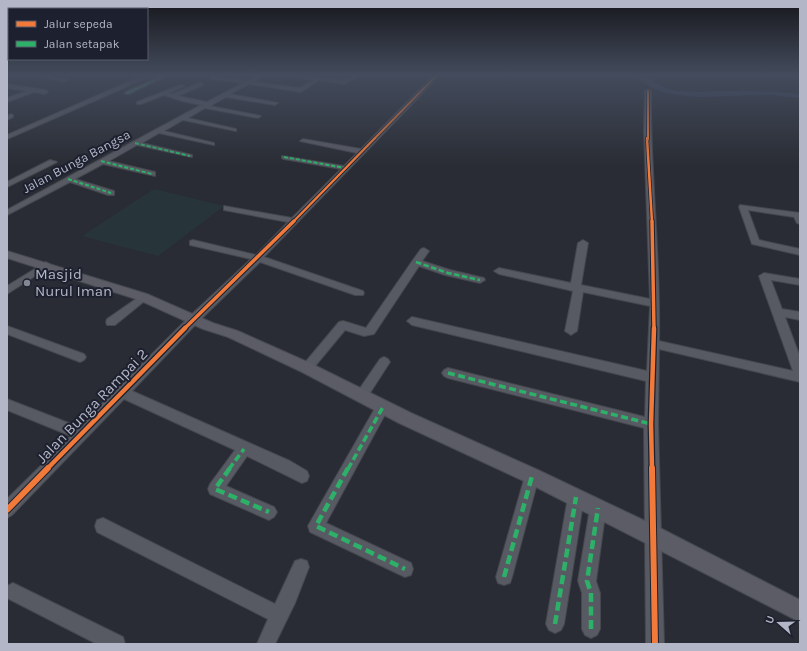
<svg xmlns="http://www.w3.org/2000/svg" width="807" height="651" font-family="Karla,sans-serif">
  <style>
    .green { fill: #27353a }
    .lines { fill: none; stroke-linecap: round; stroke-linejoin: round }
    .river { fill: #38425d; fill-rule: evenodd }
    .minor-casing { stroke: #44474d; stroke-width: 2 }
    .major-casing { stroke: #464951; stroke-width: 2 }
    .minor { fill: #585a63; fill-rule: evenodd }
    .major { fill: #5b5c65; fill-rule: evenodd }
    .quiet-far4 { stroke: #2db169; stroke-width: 1.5; stroke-dasharray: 3 1.5; stroke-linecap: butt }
    .quiet-far3 { stroke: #2db169; stroke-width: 2; stroke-dasharray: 4 2; stroke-linecap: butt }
    .quiet-far2 { stroke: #2db169; stroke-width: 2.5; stroke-dasharray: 5.5 2.5; stroke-linecap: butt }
    .quiet-far1 { stroke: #2db169; stroke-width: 3.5; stroke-dasharray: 7 3.5; stroke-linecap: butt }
    .quiet { stroke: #2db169; stroke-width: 4.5; stroke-dasharray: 9 4.5; stroke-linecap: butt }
    .cycleway-far4-casing { stroke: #1d212f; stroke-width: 3.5 }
    .cycleway-far3-casing { stroke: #1d212f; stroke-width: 4 }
    .cycleway-far2-casing { stroke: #1d212f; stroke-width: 5.5 }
    .cycleway-far1-casing { stroke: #1d212f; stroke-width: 7 }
    .cycleway-casing { stroke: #1d212f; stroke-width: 8 }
    .cycleway-far4 { stroke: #f17a3a; stroke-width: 2 }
    .cycleway-far3 { stroke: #f17a3a; stroke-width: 2.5 }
    .cycleway-far2 { stroke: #f17a3a; stroke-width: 3.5 }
    .cycleway-far1 { stroke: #f17a3a; stroke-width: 4.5 }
    .cycleway { stroke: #f17a3a; stroke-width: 6 }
    .poi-dot { fill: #838693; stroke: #1d212f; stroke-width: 1.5 }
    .labels { text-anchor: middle; stroke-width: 4; stroke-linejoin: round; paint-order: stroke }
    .far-street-label { font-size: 13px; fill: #b3b6c6; stroke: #1d212f }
    .poi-label { font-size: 15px; fill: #b3b6c6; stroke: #1d212f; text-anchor: start }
    .street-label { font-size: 15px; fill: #b3b6c6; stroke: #1d212f }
  </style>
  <rect width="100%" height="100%" fill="#292c34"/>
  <!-- green -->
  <path class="green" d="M154 189 224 206 158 256 82 236Z"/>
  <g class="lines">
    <!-- river -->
    <path class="river" d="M636 75C648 75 656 86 669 89 686 93 706 92 724 91 749 91 774 91 800 94V98C791 97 782 96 772 95 734 93 662 108 636 75Z"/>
    <defs>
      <path id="minor" d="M34 75H45L68 80 65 82Z
        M144 75H158L165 77 129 94H125V92L156 78 149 77 7 139V135Z
        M208 75 247 81 258 75H264L254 82 300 88 313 80 287 75 343 80 354 75H361L344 84 319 80 301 92 249 84 230 94 278 103 275 105 226 97 210 106 261 116 258 118 205 108 188 118 236 129V131L183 120 164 131 214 143V145L159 133 142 143 192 155V157L137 145 109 161 155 172V176L103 164 75 179 114 191V195H108L70 182 7 215V210L201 105 182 101 164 95 141 104H137V102L180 85 185 86 169 93 173 94 201 82 203 85 178 96 207 102 243 83 210 79Z
        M434 75H440L264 257 363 291 364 293 363 295H355L260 262 198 322 132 391 290 461 307 471 309 476 307 481 302 483 247 456 226 486 274 507 277 512 274 517 269 520 210 494 208 489 210 484 235 450 124 399 12 515 7 518V499L71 436 7 410V399L79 427 190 316 251 259 190 245V241L193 240 256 255 288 222 224 210V206L292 218 341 169 284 159 282 158V156L344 166 357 153 300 141 303 139 361 149Z
        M7 84 45 90 48 92 45 94 34 92 7 102V98L27 91 7 88Z
        M648 89 651 91C650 174 661 257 659 341L793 371 759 276 764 273 800 279V285L771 280 782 309 800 312V320L785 317 800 357V382L659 349 658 424 664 644H646L644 428 448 378 444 376 442 373 444 370 448 368 645 417 646 381 412 325 407 321 412 317 647 371 650 306 583 292 577 331 571 335 565 331 573 291 499 274 494 271 499 268 571 283 578 243 583 240 588 243 581 285 650 299 644 131 645 91Z
        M11 114 13 115V117L7 120V116Z
        M50 160 57 162 7 187V182Z
        M740 205 800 213V224L797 223 794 217 748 210 759 240 800 249V255L752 244 739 207Z
        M424 248 429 251 422 261 450 270 484 278 485 280 480 283 445 275 419 266 374 334 364 336 345 330 311 371 307 373 303 371 301 368 303 365 339 322 343 321 366 328 413 260 421 249Z
        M46 262 51 265 49 267 7 294V286Z
        M143 294 147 295 148 297 147 299 115 325H107L106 322 107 319Z
        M7 326 84 354 86 357 84 360 80 362 7 334Z
        M384 357 388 359 390 362 388 365 366 399 362 400 358 399 356 395 358 391 380 359Z
        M383 402 388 403 389 407 326 523 411 563 413 569 411 575 405 577 310 532 308 526 378 403Z
        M532 469 537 471 539 476 512 577 510 583 504 585 498 583 496 577 525 476 527 471Z
        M576 490 581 492 584 497 564 624 561 630 555 633 549 630 546 624 568 497 571 492Z
        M598 500 603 503 606 508 596 581 600 593V629L597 635 591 638 585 635 582 629V593L578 581 590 508 593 503Z
        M103 518 275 604 295 561 301 559 307 561 309 567 295 603 275 644H257L268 619 97 532 95 526 97 520Z
        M13 583 123 637 125 644H97L7 598V586Z"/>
      <path id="major" d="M7 251 147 294 213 323 238 331 312 364 411 413 538 470 660 528 800 600V622L526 482 399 423 302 372 228 337 203 329 139 300 7 258Z"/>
    </defs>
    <!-- minor casing -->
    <use href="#minor" class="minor-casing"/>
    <!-- major casing -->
    <use href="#major" class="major-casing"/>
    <!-- minor -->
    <use href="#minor" class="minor"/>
    <!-- major -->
    <use href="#major" class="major"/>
    <!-- quiet-far4 -->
    <path class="quiet-far4" d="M127 93 162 77 148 75"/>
    <!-- quiet-far3 -->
    <path class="quiet-far3" d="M135 143 190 156
      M284 157 345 168
      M101 161 152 174
      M68 179 111 193"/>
    <!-- quiet-far2 -->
    <path class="quiet-far2" d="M416 262 448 273 480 280"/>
    <!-- quiet-far1 -->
    <path class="quiet-far1" d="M448 373 651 424
      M229 469 244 449
      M348 469 383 407"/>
    <!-- quiet -->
    <path class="quiet" d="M230 468 215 489 269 512
      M348 468 316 526 405 569
      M504 577 532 476
      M555 624 576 497
      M591 629V593L587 581 598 508"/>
    <defs>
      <path id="cycleway-far4" d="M374 139 437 75
        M648 139V91"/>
      <path id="cycleway-far3" d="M647 138 652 222
        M293 222 375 138"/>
      <path id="cycleway-far2" d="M652 221 654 329
        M184 329 294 221"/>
      <path id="cycleway-far1" d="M47 469 185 328
        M652 469 651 424 654 328"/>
      <path id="cycleway" d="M652 468 655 644
        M7 510 48 468"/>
    </defs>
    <!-- cycleway-far4 casing -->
    <use href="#cycleway-far4" class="cycleway-far4-casing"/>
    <!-- cycleway-far3 casing -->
    <use href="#cycleway-far3" class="cycleway-far3-casing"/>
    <!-- cycleway-far2 casing -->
    <use href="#cycleway-far2" class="cycleway-far2-casing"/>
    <!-- cycleway-far1 casing -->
    <use href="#cycleway-far1" class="cycleway-far1-casing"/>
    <!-- cycleway casing -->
    <use href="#cycleway" class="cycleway-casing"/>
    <!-- cycleway-far4 -->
    <use href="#cycleway-far4" class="cycleway-far4"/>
    <!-- cycleway-far3 -->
    <use href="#cycleway-far3" class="cycleway-far3"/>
    <!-- cycleway-far2 -->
    <use href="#cycleway-far2" class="cycleway-far2"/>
    <!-- cycleway-far1 -->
    <use href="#cycleway-far1" class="cycleway-far1"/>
    <!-- cycleway -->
    <use href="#cycleway" class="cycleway"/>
  </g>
  <!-- sky -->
  <linearGradient id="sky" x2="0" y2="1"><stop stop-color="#17181d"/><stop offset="0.45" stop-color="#434b5c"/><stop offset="1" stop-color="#434b5c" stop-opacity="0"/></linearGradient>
  <rect width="807" height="166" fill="url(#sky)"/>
  <!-- markers -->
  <circle class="poi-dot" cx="27" cy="283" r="4"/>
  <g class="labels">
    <!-- far-street labels -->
    <g class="far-street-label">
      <text transform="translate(76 161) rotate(-28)" y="5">Jalan Bunga Bangsa</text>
    </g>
    <!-- poi labels -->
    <g class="poi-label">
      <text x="35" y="279">Masjid<tspan x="35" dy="17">Nurul Iman</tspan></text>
    </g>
    <!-- street labels -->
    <g class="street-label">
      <text transform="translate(92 406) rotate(-46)" y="5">Jalan Bunga Rampai 2</text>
    </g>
  </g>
  <!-- border -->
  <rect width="807" height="651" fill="none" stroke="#b3b6c6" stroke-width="16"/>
  <!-- legend -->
  <rect x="8" y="8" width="140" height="52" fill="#1d212f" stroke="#595d6b"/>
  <rect x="16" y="21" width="20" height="6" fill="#f17a3a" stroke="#595d6b"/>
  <text x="44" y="28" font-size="12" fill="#b3b6c6">Jalur sepeda</text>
  <rect x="16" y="41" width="20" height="6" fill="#2db169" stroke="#595d6b"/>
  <text x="44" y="48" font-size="12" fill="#b3b6c6">Jalan setapak</text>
  <!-- north arrow -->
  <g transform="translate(779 623) rotate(290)" stroke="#1d212f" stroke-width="3" paint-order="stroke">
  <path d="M0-3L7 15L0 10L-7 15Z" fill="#b3b6c6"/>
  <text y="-6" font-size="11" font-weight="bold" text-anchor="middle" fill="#b3b6c6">U</text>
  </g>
</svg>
